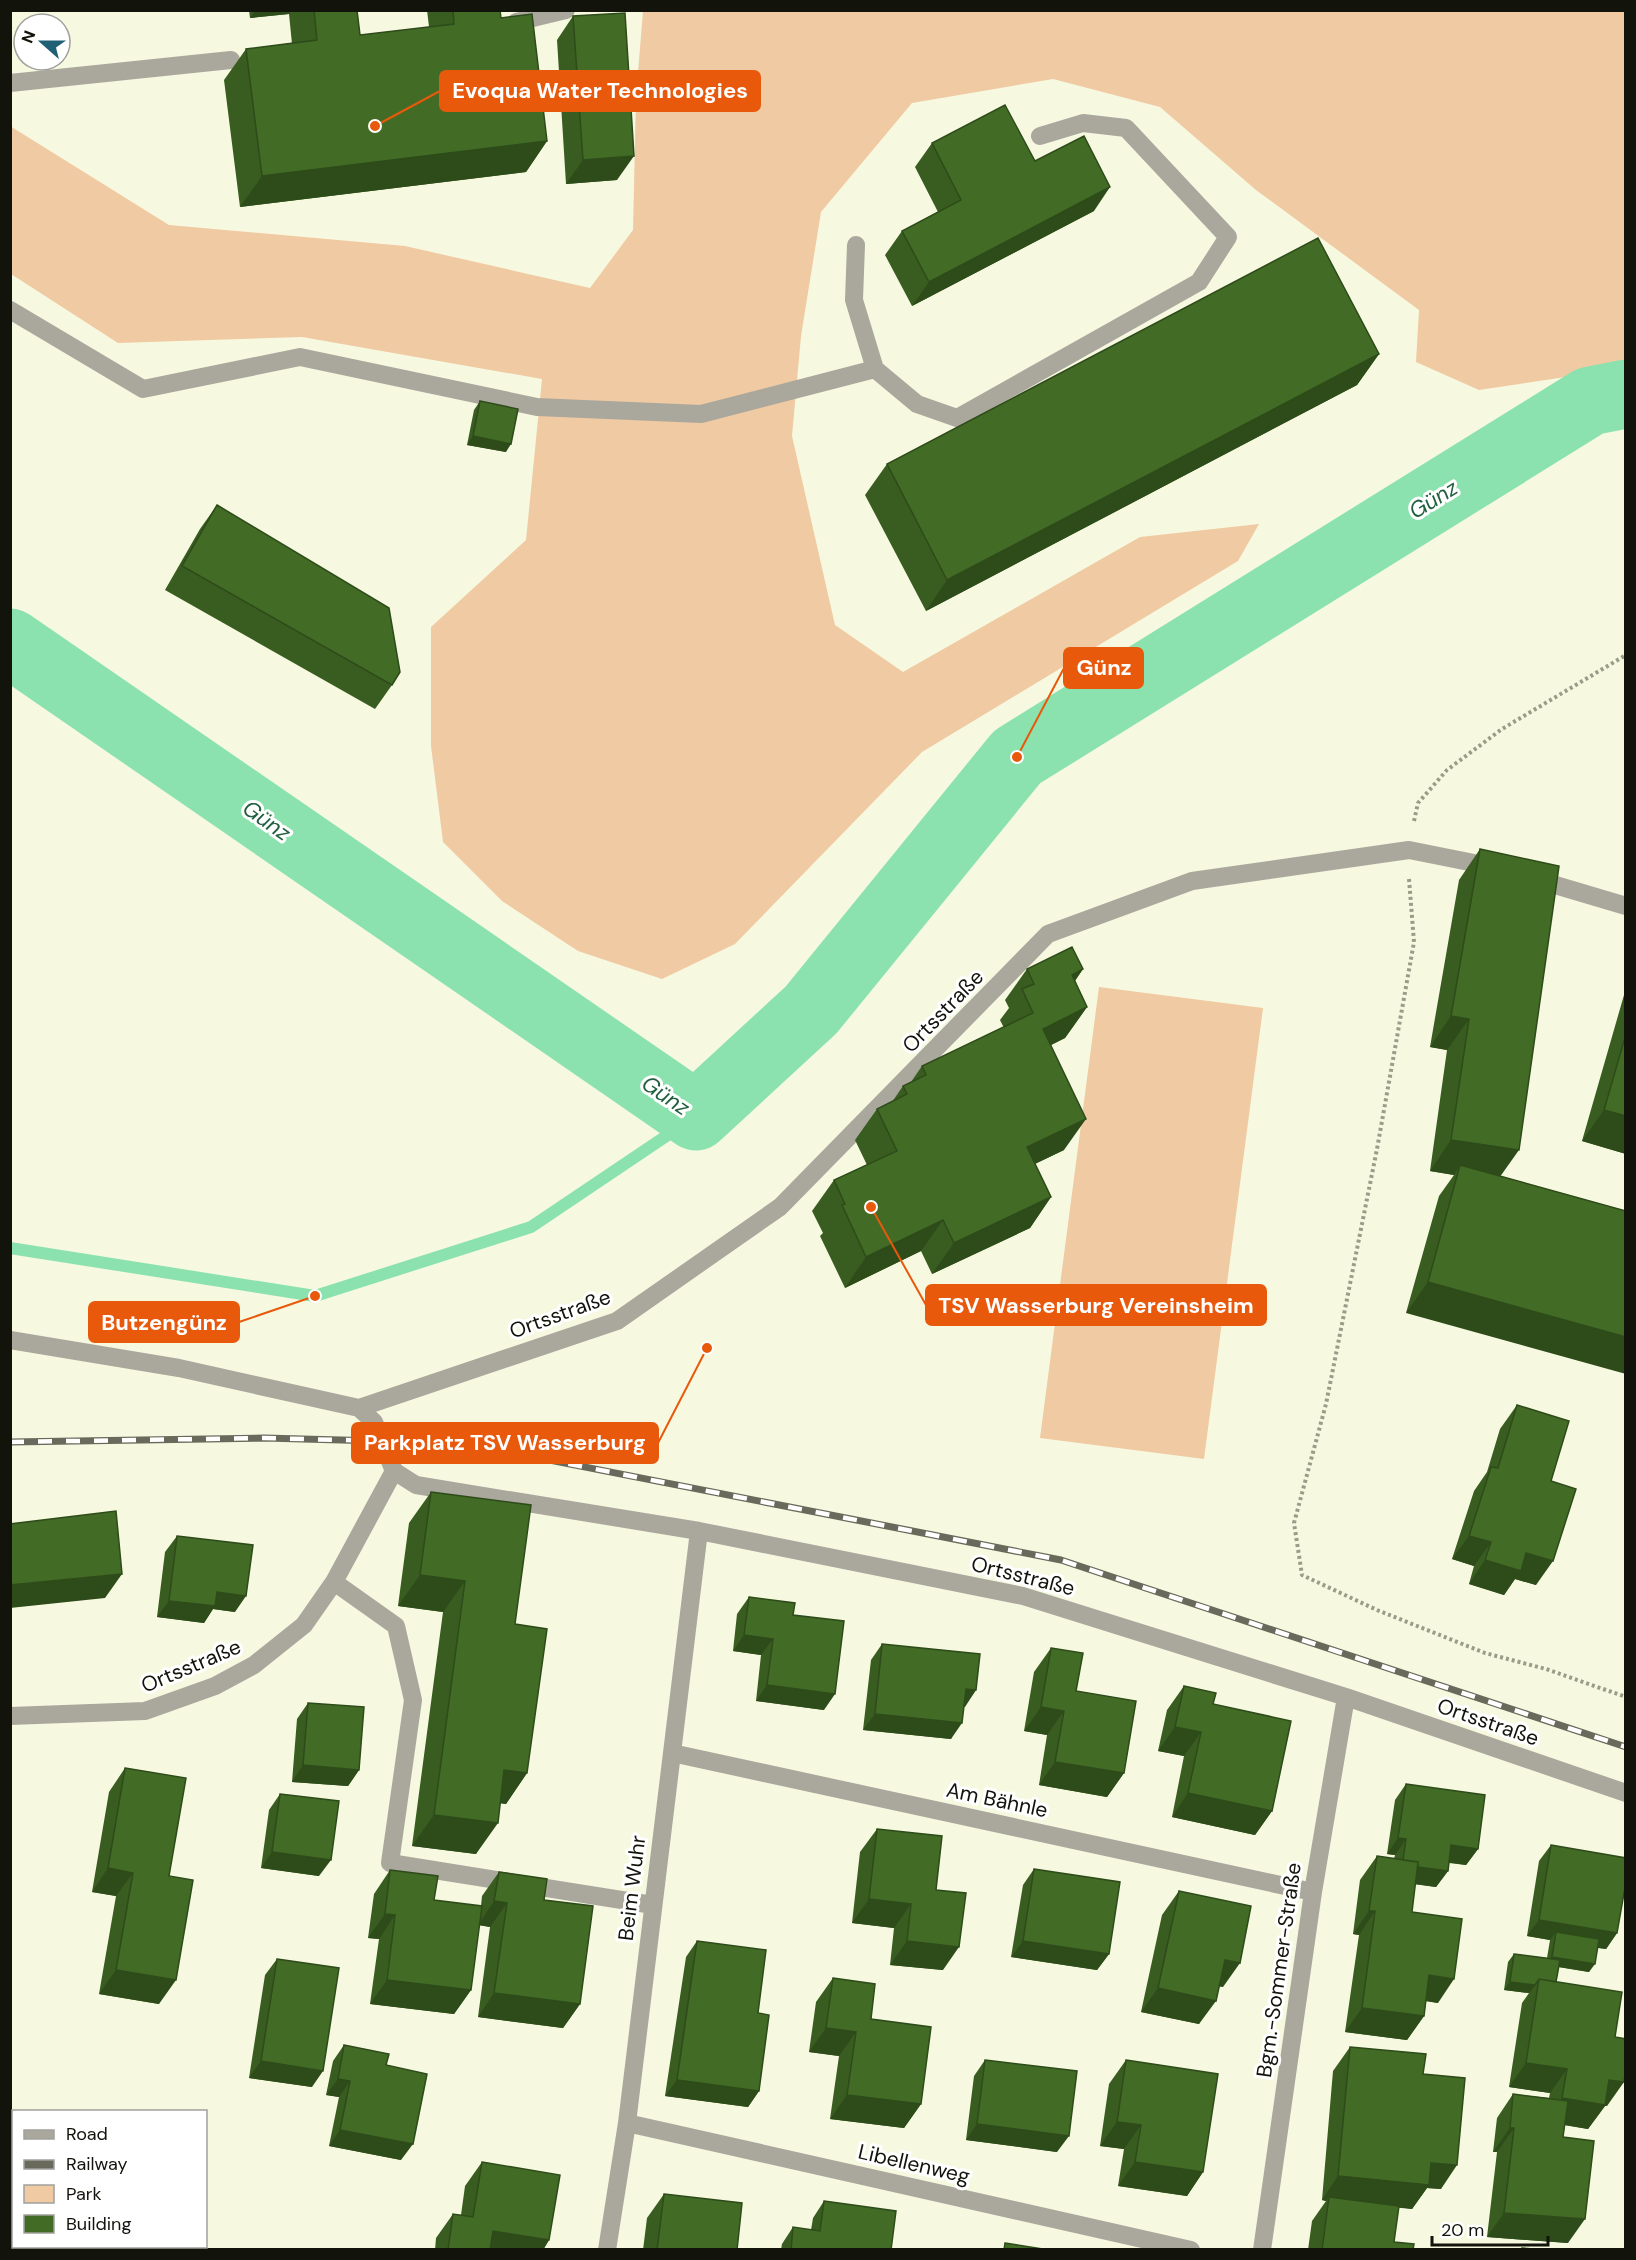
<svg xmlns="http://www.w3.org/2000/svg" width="1636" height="2260" font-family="'DM Sans',sans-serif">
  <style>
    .green { fill: #f0caa3 }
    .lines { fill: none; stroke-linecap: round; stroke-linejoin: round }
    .stream { stroke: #8ce2af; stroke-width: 12 }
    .river { stroke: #8ce2af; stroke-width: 69 }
    .path { stroke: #9a9c8a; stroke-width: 4; stroke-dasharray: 3 3; stroke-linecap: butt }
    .service { stroke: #aaa79d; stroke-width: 18 }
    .minor { stroke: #aaa79d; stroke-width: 18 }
    .rail-casing { stroke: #696a5b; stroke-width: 7 }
    .rail { stroke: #fff; stroke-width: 4.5; stroke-dasharray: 14; stroke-linecap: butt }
    .wall { fill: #395c20 }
    .shaded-wall { fill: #2e4b1a }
    .building { fill: #426b25; stroke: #2e4b1a; stroke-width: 1.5 }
    .labels { text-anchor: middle; stroke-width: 6; stroke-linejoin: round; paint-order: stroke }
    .street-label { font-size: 21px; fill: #12130a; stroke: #fff }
    .water-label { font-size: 22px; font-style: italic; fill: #21603f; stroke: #fff }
    .leader { fill: none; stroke: #e8590c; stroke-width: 2 }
    .callout-dot { fill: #e8590c; stroke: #fff; stroke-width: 2 }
    .callout { fill: #e8590c; stroke: #e8590c; stroke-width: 2 }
    .callout-label { font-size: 22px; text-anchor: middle; font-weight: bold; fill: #fff }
  </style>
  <rect width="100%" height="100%" fill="#f6f9e0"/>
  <!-- green -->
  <path class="green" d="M643 11H1625V368L1479 390 1416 362 1419 310 1256 190 1160 107 1053 79 912 103 821 212 801 336 792 436 835 625 903 672 1140 537 1259 524 1238 561 922 752 735 944 662 979 578 951 502 901 443 842 431 746V627L526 540 542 379 302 337 118 343 11 274 10 126 169 225 405 246 590 288 633 230 636 97Z
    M1099 987 1263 1008 1204 1459 1040 1438Z"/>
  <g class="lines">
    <!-- stream -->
    <path class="stream" d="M10 1248 315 1296 531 1227 696 1116"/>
    <!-- river -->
    <path class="river" d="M10 643 696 1116 811 1010 1017 757 1590 401 1626 394"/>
    <!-- path -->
    <path class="path" d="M1414 821 1418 803 1447 770 1502 729 1626 655
      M1409 879 1414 942 1377 1149 1326 1404 1294 1523 1302 1575 1377 1610 1485 1653 1546 1669 1626 1697"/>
    <!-- service -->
    <path class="service" d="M516 22 566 10
      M10 83 231 60
      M856 245 854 300 875 369 917 404 957 418 1199 282 1228 237 1126 128 1083 123 1040 136
      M10 310 143 389 300 357 537 407 701 414 875 369"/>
    <!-- minor -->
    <path class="minor" d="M1535 879 1626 906
      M10 1340 179 1368 359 1408 374 1422 394 1471 416 1485 699 1531 1023 1596 1346 1697 1626 1793
      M359 1408 617 1321 780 1207 1048 934 1192 881 1409 850 1494 867
      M334 1582 396 1626 413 1700 390 1863 653 1905
      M10 1716 145 1711 215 1686 254 1665 304 1625 334 1582 394 1471
      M672 1753 1313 1892
      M627 2123 1191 2250
      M607 2250 627 2123 699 1531
      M1262 2250 1313 1892 1346 1697"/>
    <defs>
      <path id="rail" d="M10 1442 264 1438 380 1441 503 1451 1061 1560 1626 1747"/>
    </defs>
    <!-- rail casing -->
    <use href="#rail" class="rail-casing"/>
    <!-- rail -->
    <use href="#rail" class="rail"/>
  </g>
  <!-- wall -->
  <path class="wall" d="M249 10H357L360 35 429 27 427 10H500L501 18 547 141 526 172 240 207 224 80 246 49 292 44 289 14 250 18Z
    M573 16 617 180 566 184 557 40Z
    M932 143 1035 161 1094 211 912 306 885 255 902 231 938 212 915 167Z
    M1379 354 1357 385 926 611 865 495 887 464Z
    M480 401 506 452 467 445 474 410Z
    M217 505 392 685 375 709 165 590 200 529Z
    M1480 849 1500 1176 1626 1211 1406 1313 1439 1196 1454 1175 1430 1171 1447 1050 1430 1047 1459 880Z
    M1027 969H1083L1075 981 1087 1007 1065 1038 1051 1045 1064 1150 1035 1164 1051 1197 1030 1228 932 1274 921 1251 845 1288 820 1236 823 1233 812 1211 834 1180 867 1165 855 1140 877 1109 892 1102 903 1086 911 1082 922 1066 1004 1028 1000 1020 1009 1008 1005 1000Z
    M1626 988V1154L1582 1141Z
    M1517 1405 1551 1481 1536 1585 1515 1579 1504 1595 1469 1584 1474 1566 1452 1559 1474 1491 1487 1472 1500 1429Z
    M431 1492 515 1624 527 1773 506 1804 500 1803 476 1854 412 1846 443 1612 398 1606 409 1523Z
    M177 1536 235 1612 213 1609 204 1623 157 1617 165 1552Z
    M749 1597 793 1615 824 1710 756 1701 761 1655 733 1651 737 1614Z
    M882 1644 976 1690 964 1706 951 1739 863 1730 871 1660Z
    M1051 1648 1124 1773 1107 1797 1039 1785 1047 1735 1024 1731 1034 1672Z
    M1184 1686 1213 1704 1272 1811 1255 1835 1172 1817 1184 1756 1158 1751 1167 1710Z
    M308 1703 359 1770 348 1786 292 1782 297 1719Z
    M125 1768 169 1876 159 2004 99 1994 116 1896 92 1892 109 1792Z
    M1406 1784 1478 1849 1466 1865 1449 1863 1448 1871 1436 1887 1415 1884 1412 1912 1438 2003 1426 2001 1424 2016 1407 2040 1345 2032 1359 1935 1353 1934 1360 1880 1377 1856 1394 1859 1395 1855 1387 1854 1395 1800Z
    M280 1794 319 1876 261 1868 269 1810Z
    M877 1829 936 1890 943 1970 890 1965 894 1928 852 1923 860 1852Z
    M1551 1845 1617 1933 1606 1949 1598 1948 1589 1972 1559 1967 1556 1982 1615 2037 1607 2106H1605L1588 2129 1565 2125 1563 2137 1568 2243 1487 2237 1497 2152H1493L1497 2118 1513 2094 1549 2098 1550 2093 1509 2087 1522 2003 1529 1993 1504 1990 1508 1962 1514 1954 1547 1958 1550 1940 1527 1936 1539 1861Z
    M1034 1869 1109 1954 1097 1970 1011 1957 1023 1885Z
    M390 1870 434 1900 481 1906 482 1896 499 1872 544 1900 580 2004 563 2028 478 2017 490 1927 479 1925 471 1990 454 2014 370 2004 379 1939 368 1938 374 1894Z
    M1179 1891 1223 1987 1219 1986 1199 2024 1141 2012 1162 1915Z
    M697 1941 758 2013 759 2091 748 2107 665 2096 686 1957Z
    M277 1959 312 2087 249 2078 265 1975Z
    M833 1978 871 2019 921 2104 904 2128 830 2119 839 2056 809 2052 816 2002Z
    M344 2045 401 2160 329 2146 339 2097 326 2095 333 2061Z
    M1350 2047 1423 2074 1441 2189 1427 2188 1412 2209 1399 2207 1394 2242 1413 2250H1308L1312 2221 1326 2201 1322 2200 1333 2071Z
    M985 2060 1057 2152 966 2140 974 2076Z
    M1126 2060 1203 2172 1187 2196 1118 2186 1124 2149 1100 2146 1109 2084Z
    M482 2162 549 2240 543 2250H435L436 2238 453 2214 461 2215 465 2186Z
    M664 2194 737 2250H643L647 2218Z
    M824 2201 891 2250H781L782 2244 793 2227 811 2230 813 2218Z"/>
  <!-- shaded-wall -->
  <path class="shaded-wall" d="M256 10H291L289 14 250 18Z
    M547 141 526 172 240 207 262 176Z
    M634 156 617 180 566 184 583 160Z
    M1110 187 1094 211 912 306 929 282Z
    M1379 354 1357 385 926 611 947 580Z
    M473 436 511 444 506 452 467 445Z
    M1083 969 1061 1000 1072 975Z
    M1087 1007 1065 1038 1021 1060 1043 1029Z
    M1451 1016 1469 1019 1447 1050 1430 1047Z
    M1604 1110 1626 1116V1154L1582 1141Z
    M1086 1119 1064 1150 1005 1178 1027 1147Z
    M1451 1140 1519 1150 1497 1181 1460 1165 1454 1175 1430 1171Z
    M1051 1197 1030 1228 932 1274 954 1243Z
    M943 1220 921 1251 845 1288 866 1257Z
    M1428 1282 1626 1337V1374L1406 1313Z
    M1469 1536 1491 1542 1474 1566 1452 1559Z
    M1526 1553 1553 1561 1536 1585 1515 1579 1504 1595 1469 1584 1485 1560Z
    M122 1574 105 1598 10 1608V1585Z
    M420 1575 465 1581 443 1612 398 1606Z
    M217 1592 246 1596 235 1612 213 1609 204 1623 157 1617 169 1601Z
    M744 1635 773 1639 761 1655 733 1651Z
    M767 1685 835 1694 824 1710 756 1701Z
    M966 1689 976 1690 965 1707 955 1705Z
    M1041 1707 1064 1711 1047 1735 1024 1731Z
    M875 1714 962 1723 951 1739 863 1730Z
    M1175 1727 1201 1732 1184 1756 1158 1751Z
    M1055 1762 1124 1773 1107 1797 1039 1785Z
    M303 1765 359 1770 348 1786 292 1782Z
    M504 1770 527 1773 506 1804 483 1801Z
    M1188 1793 1272 1811 1255 1835 1172 1817Z
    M434 1815 498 1823 476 1854 412 1846Z
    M1398 1838 1406 1839 1395 1855 1387 1854Z
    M1451 1845 1478 1849 1466 1865 1440 1861Z
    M272 1852 331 1860 319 1876 261 1868Z
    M1403 1865 1448 1871 1436 1887 1391 1881Z
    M108 1868 133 1873 116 1896 92 1892Z
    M869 1899 911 1904 894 1928 852 1923Z
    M494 1901 507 1903 490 1927 478 1925Z
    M1369 1911H1375L1359 1935 1353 1934Z
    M385 1914 395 1915 379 1939 368 1938Z
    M1539 1920 1617 1933 1606 1949 1554 1941 1556 1932 1550 1940 1527 1936Z
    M907 1941 959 1947 943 1970 890 1965Z
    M1023 1941 1109 1954 1097 1970 1011 1957Z
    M1552 1957 1595 1964 1589 1972 1546 1965Z
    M1225 1960 1240 1963 1223 1987 1208 1984Z
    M116 1970 176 1980 159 2004 99 1994Z
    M1429 1975 1454 1979 1438 2003 1413 1999Z
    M387 1980 471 1990 454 2014 370 2004Z
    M1510 1982 1535 1985 1529 1993 1504 1990Z
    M1158 1988 1216 2001 1199 2024 1141 2012Z
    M494 1993 580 2004 563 2028 478 2017Z
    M1362 2008 1424 2016 1407 2040 1345 2032Z
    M826 2028 856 2032 839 2056 809 2052Z
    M261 2061 323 2071 312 2087 249 2078Z
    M1526 2063 1567 2069 1550 2093 1509 2087Z
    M338 2079 350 2081 339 2097 326 2095Z
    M677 2080 759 2091 748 2107 665 2096Z
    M1609 2080 1624 2082 1607 2106H1605L1588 2129 1546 2122 1562 2098Z
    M847 2095 921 2104 904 2128 830 2119Z
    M1117 2122 1141 2125 1124 2149 1100 2146Z
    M977 2124 1069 2136 1057 2152 966 2140Z
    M1510 2128H1514L1497 2152H1493Z
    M340 2130 413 2144 401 2160 329 2146Z
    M1135 2162 1203 2172 1187 2196 1118 2186Z
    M1431 2163 1457 2165 1441 2189 1427 2188 1412 2209 1328 2201 1329 2197 1326 2201 1322 2200 1338 2176Z
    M1504 2213 1585 2219 1568 2243 1487 2237Z
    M493 2231 549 2240 543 2250H480Z"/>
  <!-- building -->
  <path class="building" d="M314 10H357L360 35 454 24 453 10H500L501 18 532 14 547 141 262 176 246 49 317 40Z
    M625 13 634 156 583 160 573 16Z
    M1005 105 1035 161 1084 136 1110 187 929 282 902 231 961 200 932 143Z
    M1318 238 1379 354 947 580 887 464Z
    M480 401 518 409 511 444 473 436Z
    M217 505 389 608 400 672 392 685 182 566Z
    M1480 849 1559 866 1519 1150 1451 1140 1469 1019 1451 1016Z
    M1072 947 1083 969 1072 975 1087 1007 1043 1029 1086 1119 1027 1147 1051 1197 954 1243 943 1220 866 1257 842 1205 845 1204 834 1180 897 1151 877 1109 907 1094 903 1086 926 1075 922 1066 1033 1013 1022 989 1034 984 1027 969Z
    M1626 1034V1116L1604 1110Z
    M1460 1165 1626 1211V1337L1428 1282Z
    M1517 1405 1569 1421 1551 1481 1576 1489 1553 1561 1526 1553 1521 1571 1485 1560 1491 1542 1469 1536 1491 1467 1498 1468Z
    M431 1492 531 1505 515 1624 547 1629 527 1773 504 1770 498 1823 434 1815 465 1581 420 1575Z
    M116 1511 122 1574 10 1585V1524Z
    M177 1536 253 1545 246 1596 217 1592 215 1606 169 1601Z
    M749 1597 795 1603 793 1615 844 1621 835 1694 767 1685 773 1639 744 1635Z
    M882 1644 980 1654 976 1690 966 1689 962 1723 875 1714Z
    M1051 1648 1083 1653 1076 1691 1136 1701 1124 1773 1055 1762 1064 1711 1041 1707Z
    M1184 1686 1216 1693 1213 1704 1291 1721 1272 1811 1188 1793 1201 1732 1175 1727Z
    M308 1703 364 1707 359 1770 303 1765Z
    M125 1768 186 1778 169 1876 193 1880 176 1980 116 1970 133 1873 108 1868Z
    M1406 1784 1485 1795 1478 1849 1451 1845 1448 1871 1418 1867V1862L1403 1860 1406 1839 1398 1838Z
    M280 1794 339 1801 331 1860 272 1852Z
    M877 1829 942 1836 936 1890 966 1893 959 1947 907 1941 911 1904 869 1899Z
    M1551 1845 1626 1858V1882L1617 1933 1539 1920Z
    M1377 1856 1418 1862 1412 1912 1462 1919 1454 1979 1429 1975 1424 2016 1362 2008 1375 1911H1369Z
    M1034 1869 1120 1882 1109 1954 1023 1941Z
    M390 1870 438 1876 434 1900 482 1906 471 1990 387 1980 395 1915 385 1914Z
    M499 1872 547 1879 544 1900 593 1906 580 2004 494 1993 507 1903 494 1901Z
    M1179 1891 1251 1906 1240 1963 1225 1960 1216 2001 1158 1988Z
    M1556 1932 1599 1939 1595 1964 1552 1957Z
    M697 1941 766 1950 758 2013 769 2015 759 2091 677 2080Z
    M1514 1954 1560 1960 1556 1982 1539 1979 1535 1985 1510 1982Z
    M277 1959 339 1968 323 2071 261 2061Z
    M833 1978 875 1984 871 2019 931 2027 921 2104 847 2095 856 2032 826 2028Z
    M1539 1979 1622 1992 1615 2037 1626 2039V2071L1624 2082 1609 2080 1605 2105 1562 2098 1567 2069 1526 2063Z
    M344 2045 389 2054 386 2065 427 2074 413 2144 340 2130 350 2081 338 2079Z
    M1350 2047 1426 2054 1423 2074 1465 2078 1457 2165 1431 2163 1429 2185 1338 2176Z
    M985 2060 1077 2071 1069 2136 977 2124Z
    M1126 2060 1218 2074 1203 2172 1135 2162 1141 2125 1117 2122Z
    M1513 2094 1568 2101 1563 2137 1594 2141 1585 2219 1504 2213 1514 2128H1510Z
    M482 2162 560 2175 549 2240 493 2231 490 2250H448L453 2214 473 2217Z
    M664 2194 742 2203 737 2250H657Z
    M1329 2197 1399 2206 1394 2242 1414 2244 1413 2250H1322Z
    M824 2201 896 2211 891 2250H791L793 2227 820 2231Z
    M1005 2243 1049 2250H1004Z
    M1522 2248 1547 2250H1522Z"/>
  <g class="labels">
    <!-- street labels -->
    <g class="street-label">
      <text transform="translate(943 1011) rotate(-46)" y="7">Ortsstraße</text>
      <text transform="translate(560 1314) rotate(-20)" y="7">Ortsstraße</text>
      <text transform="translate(1023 1576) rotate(14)" y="7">Ortsstraße</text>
      <text transform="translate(191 1666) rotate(-23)" y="7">Ortsstraße</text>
      <text transform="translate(1488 1722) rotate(19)" y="7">Ortsstraße</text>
      <text transform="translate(997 1800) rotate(12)" y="7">Am Bähnle</text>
      <text transform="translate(632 1888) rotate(-83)" y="7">Beim Wuhr</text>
      <text transform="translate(1279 1970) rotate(-82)" y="7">Bgm.-Sommer-Straße</text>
      <text transform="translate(914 2164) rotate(13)" y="7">Libellenweg</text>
    </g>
    <!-- water labels -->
    <g class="water-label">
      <text transform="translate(1433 499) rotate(-32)" y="8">Günz</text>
      <text transform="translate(267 820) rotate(35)" y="8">Günz</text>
      <text transform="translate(666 1095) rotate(34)" y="8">Günz</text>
    </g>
  </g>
  <!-- callouts -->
  <path class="leader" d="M375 126L440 91M1017 757L1064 668M871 1207L926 1305M315 1296L239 1322M707 1348L658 1443"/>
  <g class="callout-dot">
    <circle cx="375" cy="126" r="6"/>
    <circle cx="1017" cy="757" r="6"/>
    <circle cx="871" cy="1207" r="6"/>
    <circle cx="315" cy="1296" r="6"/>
    <circle cx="707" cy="1348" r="6"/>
  </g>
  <g class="callout">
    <rect x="440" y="71" width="320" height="40" rx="6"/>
    <rect x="1064" y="648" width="79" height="40" rx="6"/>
    <rect x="926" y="1285" width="340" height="40" rx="6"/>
    <rect x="89" y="1302" width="150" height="40" rx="6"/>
    <rect x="352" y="1423" width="306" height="40" rx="6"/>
  </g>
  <g class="callout-label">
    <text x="600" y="98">Evoqua Water Technologies</text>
    <text x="1104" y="675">Günz</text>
    <text x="1096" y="1313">TSV Wasserburg Vereinsheim</text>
    <text x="164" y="1330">Butzengünz</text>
    <text x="505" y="1450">Parkplatz TSV Wasserburg</text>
  </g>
  <!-- border -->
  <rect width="1636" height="2260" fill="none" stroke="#12130a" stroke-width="24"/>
  <!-- legend -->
  <rect x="12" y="2110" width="195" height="138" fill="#ffffff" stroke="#a0a19d" stroke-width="1.5"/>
  <rect x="24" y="2130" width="30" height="9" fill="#aaa79d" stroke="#a0a19d" stroke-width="1.5"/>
  <text x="66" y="2140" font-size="18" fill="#12130a">Road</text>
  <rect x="24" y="2160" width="30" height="9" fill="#696a5b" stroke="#a0a19d" stroke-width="1.5"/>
  <text x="66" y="2170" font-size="18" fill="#12130a">Railway</text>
  <rect x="24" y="2185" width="30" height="18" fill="#f0caa3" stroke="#a0a19d" stroke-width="1.5"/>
  <text x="66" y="2200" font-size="18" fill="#12130a">Park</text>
  <rect x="24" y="2215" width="30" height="18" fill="#426b25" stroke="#a0a19d" stroke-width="1.5"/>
  <text x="66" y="2230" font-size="18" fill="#12130a">Building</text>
  <!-- north arrow -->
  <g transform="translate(42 42) rotate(291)"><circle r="28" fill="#ffffff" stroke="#a0a19d" stroke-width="1.5"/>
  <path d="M0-4.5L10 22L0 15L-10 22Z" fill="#206076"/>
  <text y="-9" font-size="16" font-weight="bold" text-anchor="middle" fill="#12130a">N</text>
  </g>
  <!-- scale -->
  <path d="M1432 2236v9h116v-9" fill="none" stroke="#12130a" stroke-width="3"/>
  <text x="1441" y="2236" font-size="18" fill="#12130a" stroke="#ffffff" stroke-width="4.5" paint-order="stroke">20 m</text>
</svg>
